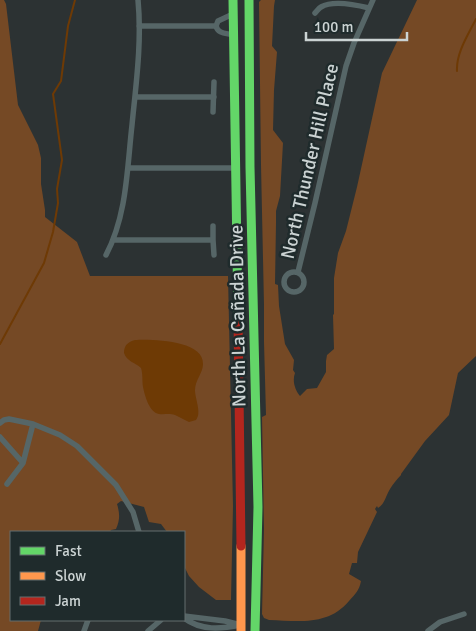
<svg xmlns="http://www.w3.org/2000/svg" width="476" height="631" font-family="Signika,sans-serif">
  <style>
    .green { fill: #754925 }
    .water { fill: #6e3a05 }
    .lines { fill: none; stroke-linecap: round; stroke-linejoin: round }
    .stream { stroke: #6e3a05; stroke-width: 2 }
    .street { stroke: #566667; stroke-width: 5.5 }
    .fast { stroke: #63d668; stroke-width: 9 }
    .slow { stroke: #ff974d; stroke-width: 9 }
    .jam { stroke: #b3261e; stroke-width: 9 }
    .labels { text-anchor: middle; stroke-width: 5; stroke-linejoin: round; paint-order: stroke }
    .street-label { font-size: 19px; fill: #cbd3d3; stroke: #1f2b2c }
  </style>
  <rect width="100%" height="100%" fill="#2c3233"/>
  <!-- green -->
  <path class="green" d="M0 0H4L6 4 18 105 38 145 41 158V184L45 210V217L77 242 90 276H228L233 506 231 600H216L199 587 189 576 184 566V532H167L161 524 149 522 144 507 121 501 117 504C120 514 120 520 116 529L111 530 110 532H11V620H41L38 631H0Z
    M261 0H275L274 6 272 46 277 52 274 90 273 130 283 143 280 196 276 211V223L275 284 278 285 279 306 285 344 294 360 293 370 295 373C292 381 295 390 300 396L307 389 317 388 326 372V361L327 355 334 349 333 315 334 314V278L338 253 346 231 357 187 382 73 417 0H476V356L458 373 449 415 425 441 401 474V475C397 479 393 484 390 489 386 495 385 504 378 508L377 506 375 509 377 512 358 552 357 563H352L349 574 361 581C359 591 356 593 349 601 328 626 299 621 269 620L264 618 262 614 264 529 262 417 266 415 264 342V305L261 165 259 2Z"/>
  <!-- water -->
  <path class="water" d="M135 340C151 339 204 340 203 364 203 373 195 380 195 390 195 399 202 413 196 420L189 422C184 420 180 417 175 415 169 413 164 415 159 414 149 412 145 396 143 387 142 381 143 374 141 368 135 362 127 362 124 353 124 345 128 342 135 340Z"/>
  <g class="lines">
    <!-- stream -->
    <path class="stream" d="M457 71C456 53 468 35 476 19
      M0 344 44 263 53 232 58 203 57 189 62 160 53 94 61 81 68 26 75 0"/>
    <!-- street -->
    <path class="street" d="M315 13C317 11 319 8 321 7 333 0 357 5 369 8
      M233 14 218 21 216 26C218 34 226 33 233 35
      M139 26H216
      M135 97H214
      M213 112 214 82
      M128 168H235
      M213 226V240
      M114 240H213L214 255
      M106 255C127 215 127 169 132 125 136 84 142 42 138 0
      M284 282a10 10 0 1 1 20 0a10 10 0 1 1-20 0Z
      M298 272 315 203 346 66 354 43 373 0
      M0 423 4 420 9 419 33 424 60 435 77 446 116 485 133 512 139 532
      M0 437 23 463
      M7 484 23 463 33 424
      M184 616 225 621 241 625C221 629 201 631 184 618
      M84 631 88 620
      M148 631 161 620
      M428 631 440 622 464 614"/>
    <!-- fast -->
    <path class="fast" d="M233 0 238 317
      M249 0 250 167 258 507 255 631"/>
    <!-- slow -->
    <path class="slow" d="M241 546V631"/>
    <!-- jam -->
    <path class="jam" d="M238 317 241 546"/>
  </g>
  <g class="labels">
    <!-- street labels -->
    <g class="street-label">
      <text transform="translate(309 161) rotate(-77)" y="7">North Thunder Hill Place</text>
      <text transform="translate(237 316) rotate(-91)" y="7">North La Cañada Drive</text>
    </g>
  </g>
  <!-- legend -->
  <rect x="10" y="531" width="175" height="90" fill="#1f2b2c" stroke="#646e6f"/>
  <rect x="20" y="547" width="25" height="8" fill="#63d668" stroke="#646e6f"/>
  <text x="55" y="556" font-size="15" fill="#cbd3d3">Fast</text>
  <rect x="20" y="572" width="25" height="8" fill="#ff974d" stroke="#646e6f"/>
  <text x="55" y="581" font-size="15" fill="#cbd3d3">Slow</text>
  <rect x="20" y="597" width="25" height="8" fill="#b3261e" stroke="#646e6f"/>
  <text x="55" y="606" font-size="15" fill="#cbd3d3">Jam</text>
  <!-- scale -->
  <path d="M306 32v8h101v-8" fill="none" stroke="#cbd3d3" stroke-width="2.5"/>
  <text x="314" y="32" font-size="15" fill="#cbd3d3" stroke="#1f2b2c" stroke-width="4" paint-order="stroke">100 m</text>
</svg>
